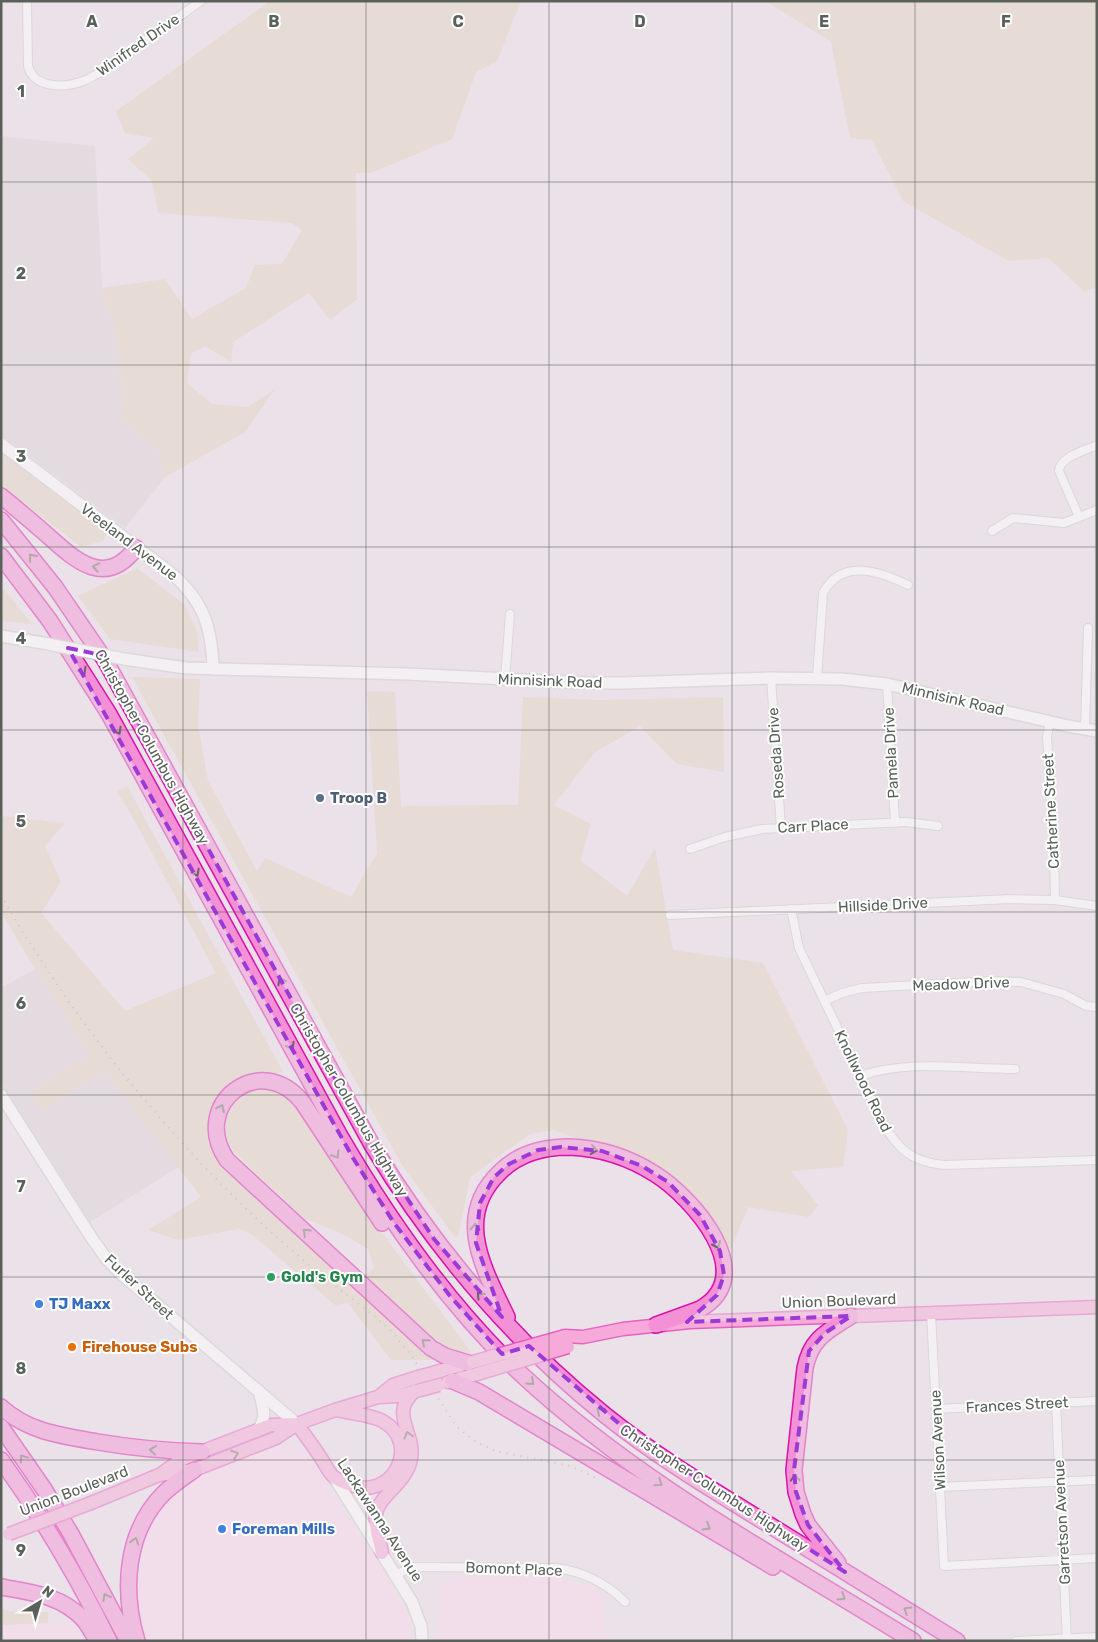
<svg xmlns="http://www.w3.org/2000/svg" width="1098" height="1642" font-family="Rubik,sans-serif">
  <style>
    .commercial { fill: #fad7ef }
    .industrial { fill: #dad3d8 }
    .green { fill: #e1d2bf }
    .lines { fill: none; stroke-linecap: round; stroke-linejoin: round }
    .street-casing { stroke: #c5cbc6; stroke-width: 10 }
    .secondary-casing { stroke: #c7cec8; stroke-width: 14 }
    .primary-casing { stroke: #e461c1; stroke-width: 15 }
    .highway-casing { stroke: #d913ab; stroke-width: 18 }
    .street { stroke: #fff; stroke-width: 8 }
    .secondary { stroke: #fff; stroke-width: 11 }
    .primary { stroke: #f7aada; stroke-width: 12 }
    .highway { stroke: #f390d6; stroke-width: 15 }
    .rail { stroke: #a4a6a4; stroke-width: 2; stroke-dasharray: 1 6; stroke-linecap: butt }
    .secondary-bridge-casing { stroke: #c7cec8; stroke-width: 14; stroke-linecap: butt }
    .primary-bridge-casing { stroke: #e461c1; stroke-width: 15; stroke-linecap: butt }
    .secondary-bridge { stroke: #fff; stroke-width: 11 }
    .primary-bridge { stroke: #f7aada; stroke-width: 12 }
    .oneway { stroke: #696666 }
    .oneway2 { stroke: #797074 }
    .marked { fill: none; stroke: #9d39d9; stroke-width: 4; stroke-dasharray: 10 6; stroke-linejoin: round }
    .grid { fill: none; stroke: #5a615a; stroke-width: 1; stroke-opacity: 0.55 }
    .service-dot { fill: #5c6f8a; stroke: #fff; stroke-width: 2 }
    .leisure-dot { fill: #2e9e5b; stroke: #fff; stroke-width: 2 }
    .shop-dot { fill: #3f7fe0; stroke: #fff; stroke-width: 2 }
    .food-dot { fill: #e8710a; stroke: #fff; stroke-width: 2 }
    .labels { text-anchor: middle; stroke-width: 4; stroke-linejoin: round; paint-order: stroke }
    .street-label { font-size: 15px; fill: #5a615a; stroke: #fff }
    .service-label { font-size: 15px; font-weight: bold; fill: #4e5e75; stroke: #fff; text-anchor: start }
    .leisure-label { font-size: 15px; font-weight: bold; fill: #27864d; stroke: #fff; text-anchor: start }
    .shop-label { font-size: 15px; font-weight: bold; fill: #366cbe; stroke: #fff; text-anchor: start }
    .food-label { font-size: 15px; font-weight: bold; fill: #c56008; stroke: #fff; text-anchor: start }
    .grid-label { font-size: 16px; text-anchor: middle; font-weight: bold; fill: #5a615a; stroke: #fff; stroke-width: 4; stroke-linejoin: round; paint-order: stroke }
  </style>
  <rect width="100%" height="100%" fill="#ebe1e8"/>
  <!-- commercial -->
  <path class="commercial" d="M291 1444 306 1453 387 1577 407 1613 413 1641H142L137 1594 143 1538 163 1502 193 1477Z
    M557 1576 602 1592 606 1641H434L439 1620V1590L449 1578Z
    M75 1622 85 1641H1V1625Z"/>
  <!-- industrial -->
  <path class="industrial" d="M1 136 95 146 102 288 117 339 124 421 158 450 165 477 125 528 1 435Z
    M35 969 90 1055 29 1092 41 1111 105 1071 179 1167 90 1222 1 1083V988Z"/>
  <!-- green -->
  <path class="green" d="M270 1H521L497 61 476 72 452 139 371 173H356L357 299 330 320 309 293 233 342 231 362 205 346 191 353 187 383 212 404 248 407 275 389 245 432 165 477 158 450 124 421 117 339 102 288 165 279 192 319 246 288 255 265 282 264 302 230 292 223 158 213 152 181 128 159 154 138 125 133 116 111Z
    M766 1H1097V288L1084 291 1048 258 1009 261 903 201 872 140 850 138 831 42Z
    M1 441 110 525 103 541 81 547 1 485Z
    M137 568 185 605 197 631 199 652 110 639 78 596Z
    M1 586 32 624 1 621Z
    M132 677 200 679 198 724 208 781 257 871 265 858 351 897 377 853 367 691 395 692 401 806 518 805 523 697 600 700 723 697 724 772 677 764 640 726 594 753 554 805 591 824 580 860 627 896 655 848 673 950 763 963 848 1130 843 1167 791 1171 818 1205 809 1217 748 1207 730 1251 666 1170 554 1130 530 1134 470 1177 458 1237H455L402 1165Z
    M127 786 283 1072 240 1080 220 1093 210 1116 208 1142 223 1164 351 1286 433 1360H391L348 1303 335 1305 251 1234 239 1229 178 1240 148 1230 201 1197 105 1071 41 1111 29 1092 90 1055 35 969 1 912V816L65 823 45 846 61 882 41 913 125 1011 216 973 131 814 117 792Z
    M263 1088 280 1093 296 1102 377 1226 472 1353 449 1351 435 1342 361 1275 369 1273 374 1267 368 1249 345 1235 304 1218 235 1153 225 1136 226 1120 234 1105 247 1090Z
    M1 1608 12 1612H48V1623L1 1625Z"/>
  <g class="lines">
    <defs>
      <path id="street" d="M27 1 28 66C34 89 65 88 83 81 89 79 95 75 101 72L201 1
        M1079 517 1059 471C1060 456 1085 451 1097 445
        M992 531 1013 518 1064 523 1097 510
        M771 678 781 828
        M817 678 823 593C842 558 879 571 908 585
        M505 679 510 614
        M887 684 895 823
        M1050 722 1047 736 1054 849 1055 900
        M1085 729 1088 628
        M690 849 725 837 762 829 906 822 938 826
        M791 909 799 948 883 1123C898 1150 913 1162 944 1165L1097 1160
        M670 915 1010 899 1055 900 1097 906
        M824 1001 842 993 862 988 993 981 1021 982 1064 994 1086 1006 1097 1007
        M860 1076C910 1059 963 1069 1015 1069
        M931 1313 944 1566 1097 1558
        M1056 1403 1067 1641
        M936 1409 1097 1401
        M940 1487 1097 1480
        M396 1575 407 1569 414 1567 556 1568C581 1571 607 1583 625 1602
        M1016 1641 1097 1637"/>
      <path id="secondary" d="M1 444 171 573C203 600 212 627 213 669
        M1 636 43 643
        M124 659 186 668 407 674 588 683H623L771 678 841 679 887 684 1068 726 1097 731
        M1 1095 91 1237 106 1258 120 1273 297 1424
        M257 1431C268 1418 263 1407 259 1391
        M334 1477 412 1602 421 1626 422 1641"/>
      <path id="primary" d="M565 1336 583 1337 623 1329 690 1322 1097 1307
        M433 1373 471 1362
        M448 1382 477 1374
        M378 1397 393 1385 418 1377
        M297 1424C305 1435 313 1446 321 1458 325 1464 329 1473 334 1477 337 1480 344 1482 348 1484 393 1503 421 1444 384 1422 374 1415 348 1413 335 1410
        M162 1473 180 1460 271 1425 297 1424
        M91 1503 159 1475 194 1470 276 1438 297 1424 335 1410 378 1397 398 1396 424 1389
        M382 1553C380 1541 374 1527 376 1514 379 1495 407 1483 411 1459 416 1432 388 1414 415 1391"/>
      <path id="highway" d="M1 496C16 508 31 521 46 534 75 560 105 589 136 548
        M1 520 55 587 105 660 372 1145C434 1248 511 1339 605 1415 657 1457 714 1491 771 1526 833 1564 895 1603 957 1641
        M1 556 50 621 109 714 340 1136C390 1222 448 1305 521 1374 637 1482 779 1558 913 1641
        M382 1223 303 1103C261 1049 189 1104 227 1160L431 1348 445 1356 468 1363
        M507 1317C484 1269 453 1217 500 1172 519 1153 544 1147 569 1147 600 1148 630 1158 655 1174 692 1197 761 1275 700 1309L656 1325
        M453 1381 479 1392 773 1567
        M1 1407C28 1432 63 1436 98 1442 133 1448 166 1451 202 1452
        M1 1427 44 1489 71 1534 128 1641
        M1 1460C42 1517 78 1578 109 1641
        M838 1563 808 1525 803 1514 796 1492 794 1470 805 1368C811 1338 828 1331 851 1316
        M1 1587C31 1592 63 1596 84 1620 89 1626 93 1634 97 1641
        M137 1641C122 1591 125 1532 164 1493 173 1484 184 1477 194 1470"/>
    </defs>
    <!-- street casing -->
    <use href="#street" class="street-casing"/>
    <!-- secondary casing -->
    <use href="#secondary" class="secondary-casing"/>
    <!-- primary casing -->
    <use href="#primary" class="primary-casing"/>
    <!-- highway casing -->
    <use href="#highway" class="highway-casing"/>
    <!-- street -->
    <use href="#street" class="street"/>
    <!-- secondary -->
    <use href="#secondary" class="secondary"/>
    <!-- primary -->
    <use href="#primary" class="primary"/>
    <!-- highway -->
    <use href="#highway" class="highway"/>
    <!-- rail -->
    <path class="rail" d="M1 895 22 931 68 1001 117 1067 161 1119 204 1167 265 1227 316 1271 372 1314 390 1330 411 1355 456 1426 476 1442 495 1451 571 1466 598 1479"/>
    <defs>
      <path id="secondary-bridge" d="M43 643 124 659"/>
      <path id="primary-bridge" d="M473 1362 565 1336
        M477 1374 568 1347
        M418 1377 433 1373
        M424 1389 439 1385
        M9 1534 91 1503"/>
    </defs>
    <!-- secondary-bridge casing -->
    <use href="#secondary-bridge" class="secondary-bridge-casing"/>
    <!-- primary-bridge casing -->
    <use href="#primary-bridge" class="primary-bridge-casing"/>
    <!-- secondary-bridge -->
    <use href="#secondary-bridge" class="secondary-bridge"/>
    <!-- primary-bridge -->
    <use href="#primary-bridge" class="primary-bridge"/>
  </g>
  <!-- one-way arrows -->
  <defs><path id="oneway-chevron" d="M-2-3.5L2.5 0L-2 3.5" fill="none" stroke-width="1.6" stroke-linecap="round" stroke-linejoin="round" transform="scale(1.25)"/></defs>
  <g class="oneway">
    <use href="#oneway-chevron" transform="translate(32 557) rotate(-128)"/>
    <use href="#oneway-chevron" transform="translate(96 567) rotate(-170)"/>
    <use href="#oneway-chevron" transform="translate(83 671) rotate(59)"/>
    <use href="#oneway-chevron" transform="translate(118 731) rotate(61)"/>
    <use href="#oneway-chevron" transform="translate(196 873) rotate(61)"/>
    <use href="#oneway-chevron" transform="translate(281 981) rotate(-119)"/>
    <use href="#oneway-chevron" transform="translate(291 1046) rotate(61)"/>
    <use href="#oneway-chevron" transform="translate(221 1108) rotate(-64)"/>
    <use href="#oneway-chevron" transform="translate(594 1150) rotate(9)"/>
    <use href="#oneway-chevron" transform="translate(336 1155) rotate(57)"/>
    <use href="#oneway-chevron" transform="translate(475 1227) rotate(-88)"/>
    <use href="#oneway-chevron" transform="translate(306 1232) rotate(-137)"/>
    <use href="#oneway-chevron" transform="translate(717 1245) rotate(66)"/>
    <use href="#oneway-chevron" transform="translate(480 1295) rotate(-132)"/>
    <use href="#oneway-chevron" transform="translate(425 1342) rotate(-138)"/>
    <use href="#oneway-chevron" transform="translate(531 1382) rotate(42)"/>
    <use href="#oneway-chevron" transform="translate(600 1411) rotate(-140)"/>
    <use href="#oneway-chevron" transform="translate(153 1450) rotate(-174)"/>
    <use href="#oneway-chevron" transform="translate(23 1458) rotate(-124)"/>
    <use href="#oneway-chevron" transform="translate(795 1478) rotate(-93)"/>
    <use href="#oneway-chevron" transform="translate(659 1483) rotate(34)"/>
    <use href="#oneway-chevron" transform="translate(707 1527) rotate(30)"/>
    <use href="#oneway-chevron" transform="translate(135 1541) rotate(-73)"/>
    <use href="#oneway-chevron" transform="translate(106 1597) rotate(-118)"/>
    <use href="#oneway-chevron" transform="translate(842 1597) rotate(32)"/>
    <use href="#oneway-chevron" transform="translate(907 1610) rotate(-148)"/>
  </g>
  <g class="oneway2">
    <use href="#oneway-chevron" transform="translate(408 1435) rotate(-105)"/>
    <use href="#oneway-chevron" transform="translate(235 1454) rotate(-21)"/>
  </g>
  <!-- marked area -->
  <path d="M0 0H1098V1642H0ZM68 648 101 655 372 1145 434 1239 502 1317 476 1243 480 1203 494 1177 509 1164 538 1150 561 1147 602 1151 642 1166 668 1182 700 1215 720 1251 724 1275 717 1295 687 1322 851 1316 825 1333 809 1351 794 1470 796 1492 808 1525 845 1572 638 1440 529 1346 502 1354 450 1296 394 1223 353 1158Z" fill="#ebe1e8" fill-opacity=".55" fill-rule="evenodd"/>
  <path class="marked" d="M68 648 101 655 372 1145 434 1239 502 1317 476 1243 480 1203 494 1177 509 1164 538 1150 561 1147 602 1151 642 1166 668 1182 700 1215 720 1251 724 1275 717 1295 687 1322 851 1316 825 1333 809 1351 794 1470 796 1492 808 1525 845 1572 638 1440 529 1346 502 1354 450 1296 394 1223 353 1158Z"/>
  <!-- grid -->
  <path class="grid" d="M183 1V1641M366 1V1641M549 1V1641M732 1V1641M915 1V1641M1 182H1097M1 365H1097M1 547H1097M1 730H1097M1 912H1097M1 1095H1097M1 1277H1097M1 1460H1097"/>
  <!-- markers -->
  <circle class="service-dot" cx="320" cy="798" r="5"/>
  <circle class="leisure-dot" cx="271" cy="1277" r="5"/>
  <g class="shop-dot">
    <circle cx="39" cy="1304" r="5"/>
    <circle cx="222" cy="1529" r="5"/>
  </g>
  <circle class="food-dot" cx="72" cy="1347" r="5"/>
  <g class="labels">
    <!-- street labels -->
    <g class="street-label">
      <text transform="translate(138 45) rotate(-35)" y="5">Winifred Drive</text>
      <text transform="translate(129 542) rotate(37)" y="5">Vreeland Avenue</text>
      <text transform="translate(550 681) rotate(2)" y="5">Minnisink Road</text>
      <text transform="translate(953 699) rotate(13)" y="5">Minnisink Road</text>
      <text transform="translate(152 747) rotate(61)" y="5">Christopher Columbus Highway</text>
      <text transform="translate(776 753) rotate(-94)" y="5">Roseda Drive</text>
      <text transform="translate(891 753) rotate(-93)" y="5">Pamela Drive</text>
      <text transform="translate(1051 811) rotate(-93)" y="5">Catherine Street</text>
      <text transform="translate(813 826) rotate(-3)" y="5">Carr Place</text>
      <text transform="translate(883 905) rotate(-3)" y="5">Hillside Drive</text>
      <text transform="translate(961 984) rotate(-2)" y="5">Meadow Drive</text>
      <text transform="translate(863 1081) rotate(64)" y="5">Knollwood Road</text>
      <text transform="translate(349 1100) rotate(60)" y="5">Christopher Columbus Highway</text>
      <text transform="translate(139 1287) rotate(43)" y="5">Furler Street</text>
      <text transform="translate(839 1301) rotate(-2)" y="5">Union Boulevard</text>
      <text transform="translate(1017 1405) rotate(-3)" y="5">Frances Street</text>
      <text transform="translate(938 1440) rotate(-93)" y="5">Wilson Avenue</text>
      <text transform="translate(714 1488) rotate(33)" y="5">Christopher Columbus Highway</text>
      <text transform="translate(74 1491) rotate(-21)" y="5">Union Boulevard</text>
      <text transform="translate(380 1520) rotate(57)" y="5">Lackawanna Avenue</text>
      <text transform="translate(1062 1522) rotate(-93)" y="5">Garretson Avenue</text>
      <text transform="translate(514 1569) rotate(2)" y="5">Bomont Place</text>
    </g>
    <!-- service labels -->
    <g class="service-label">
      <text x="330" y="803">Troop B</text>
    </g>
    <!-- leisure labels -->
    <g class="leisure-label">
      <text x="281" y="1282">Gold's Gym</text>
    </g>
    <!-- shop labels -->
    <g class="shop-label">
      <text x="49" y="1309">TJ Maxx</text>
      <text x="232" y="1534">Foreman Mills</text>
    </g>
    <!-- food labels -->
    <g class="food-label">
      <text x="82" y="1352">Firehouse Subs</text>
    </g>
  </g>
  <g class="grid-label">
    <text x="92" y="27">A</text>
    <text x="274" y="27">B</text>
    <text x="458" y="27">C</text>
    <text x="640" y="27">D</text>
    <text x="824" y="27">E</text>
    <text x="1006" y="27">F</text>
    <text x="21" y="97">1</text>
    <text x="21" y="279">2</text>
    <text x="21" y="462">3</text>
    <text x="21" y="644">4</text>
    <text x="21" y="827">5</text>
    <text x="21" y="1009">6</text>
    <text x="21" y="1192">7</text>
    <text x="21" y="1374">8</text>
    <text x="21" y="1556">9</text>
  </g>
  <!-- border -->
  <rect width="1098" height="1642" fill="none" stroke="#5a615a" stroke-width="5"/>
  <!-- north arrow -->
  <g transform="translate(40 1602) rotate(38)" stroke="#ffffff" stroke-width="4" paint-order="stroke">
  <path d="M0-4L9 19L0 12L-9 19Z" fill="#5a615a"/>
  <text y="-8" font-size="14" font-weight="bold" text-anchor="middle" fill="#5a615a">N</text>
  </g>
</svg>
